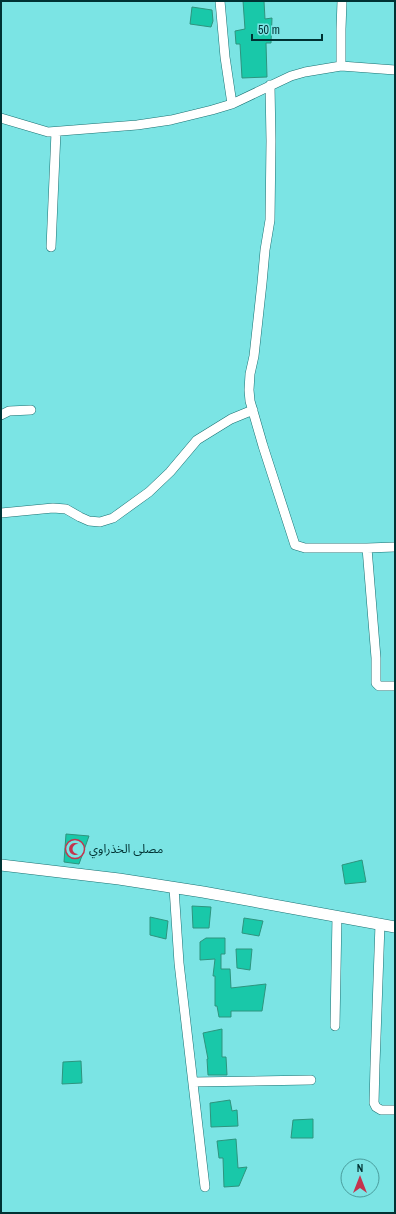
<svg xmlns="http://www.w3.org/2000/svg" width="396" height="1214" font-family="'Archivo Narrow','Noto Sans Arabic',sans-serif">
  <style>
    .building { fill: #19c8a9; stroke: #2e947e }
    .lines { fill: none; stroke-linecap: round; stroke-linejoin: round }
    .minor-casing { stroke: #1a7172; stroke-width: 10 }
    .tertiary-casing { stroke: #1a7172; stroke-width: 12 }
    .minor { stroke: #fff; stroke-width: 9 }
    .tertiary { stroke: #fff; stroke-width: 11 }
    .labels { text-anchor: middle; stroke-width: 4; stroke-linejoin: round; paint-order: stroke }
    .poi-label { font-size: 12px; fill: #003233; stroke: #7be4e4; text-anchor: start }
  </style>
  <rect width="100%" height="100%" fill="#7be4e4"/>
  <!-- building -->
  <path class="building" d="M243 1H264L265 19 272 18 271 43H266L267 77 242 78 240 44H236L235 31 245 29Z
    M192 7 212 10 213 21 211 27 190 24Z
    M66 834 89 836 79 864 64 862Z
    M362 860 366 882 345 884 342 865Z
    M192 906 211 907 209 928H193Z
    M150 917 168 921 166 939 150 935Z
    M244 918 263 921 259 936 242 933Z
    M206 938H225V954H221V969H230L231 988 266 984 262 1011H231V1017H219L217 1006H215V976H213L215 959 200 960V942Z
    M236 949H252L250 970 237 968Z
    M222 1029V1057H226L227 1075H208L207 1059H208L203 1033Z
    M81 1061 82 1083 62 1084 63 1062Z
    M230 1100 232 1111 237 1110 238 1126 211 1127 210 1103Z
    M313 1119V1138H291L293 1120Z
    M236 1139 238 1168 247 1167 239 1186 224 1187 223 1158H219L217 1141Z"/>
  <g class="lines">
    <defs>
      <path id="minor" d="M220 1 225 57 232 104
        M341 66V29L342 1
        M270 85 271 141 270 220 265 250 262 283 254 356 250 374 249 390 250 401 263 446 295 545 305 548H367L395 547
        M1 118 48 132 137 125 171 120 212 110 232 104 291 76 305 72 341 66 395 70
        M51 247 56 132
        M1 415 9 411 31 410
        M1 513 53 508 66 509 80 517 89 521 100 522 113 518 149 492 170 472 197 440 231 419 253 410
        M367 548 376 658V683L379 686H395
        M174 888 179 963 205 1187
        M380 924 375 1065 374 1103 376 1107 381 1110H395
        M335 1026 337 916
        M193 1082 311 1080"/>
      <path id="tertiary" d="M1 865 119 879 203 892 395 927"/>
    </defs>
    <!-- minor casing -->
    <use href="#minor" class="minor-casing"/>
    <!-- tertiary casing -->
    <use href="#tertiary" class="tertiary-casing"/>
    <!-- minor -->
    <use href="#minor" class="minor"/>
    <!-- tertiary -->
    <use href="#tertiary" class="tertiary"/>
  </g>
  <!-- icons -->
  <defs>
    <symbol id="mosque-ring" viewBox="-11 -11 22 22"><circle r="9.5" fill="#7be4e4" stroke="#c4334d" stroke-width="1.5"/><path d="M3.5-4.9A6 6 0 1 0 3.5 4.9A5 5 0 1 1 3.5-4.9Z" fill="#c4334d"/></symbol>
  </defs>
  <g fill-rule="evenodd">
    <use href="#mosque-ring" x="64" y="838" width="22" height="22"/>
  </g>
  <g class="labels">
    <!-- poi labels -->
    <g class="poi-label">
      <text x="89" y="853">مصلى الخذراوي</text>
    </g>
  </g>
  <!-- border -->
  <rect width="396" height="1214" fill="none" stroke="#003233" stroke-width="4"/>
  <!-- north arrow -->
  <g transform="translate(360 1178)"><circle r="19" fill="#7be4e4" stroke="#4a9d9d"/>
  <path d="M0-3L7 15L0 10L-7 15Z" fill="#c4334d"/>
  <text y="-6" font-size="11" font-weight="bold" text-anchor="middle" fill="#003233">N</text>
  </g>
  <!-- scale -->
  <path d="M252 34v6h70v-6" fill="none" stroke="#003233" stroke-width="2"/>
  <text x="258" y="34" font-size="12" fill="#003233" stroke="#7be4e4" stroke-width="3" paint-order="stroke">50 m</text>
</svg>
